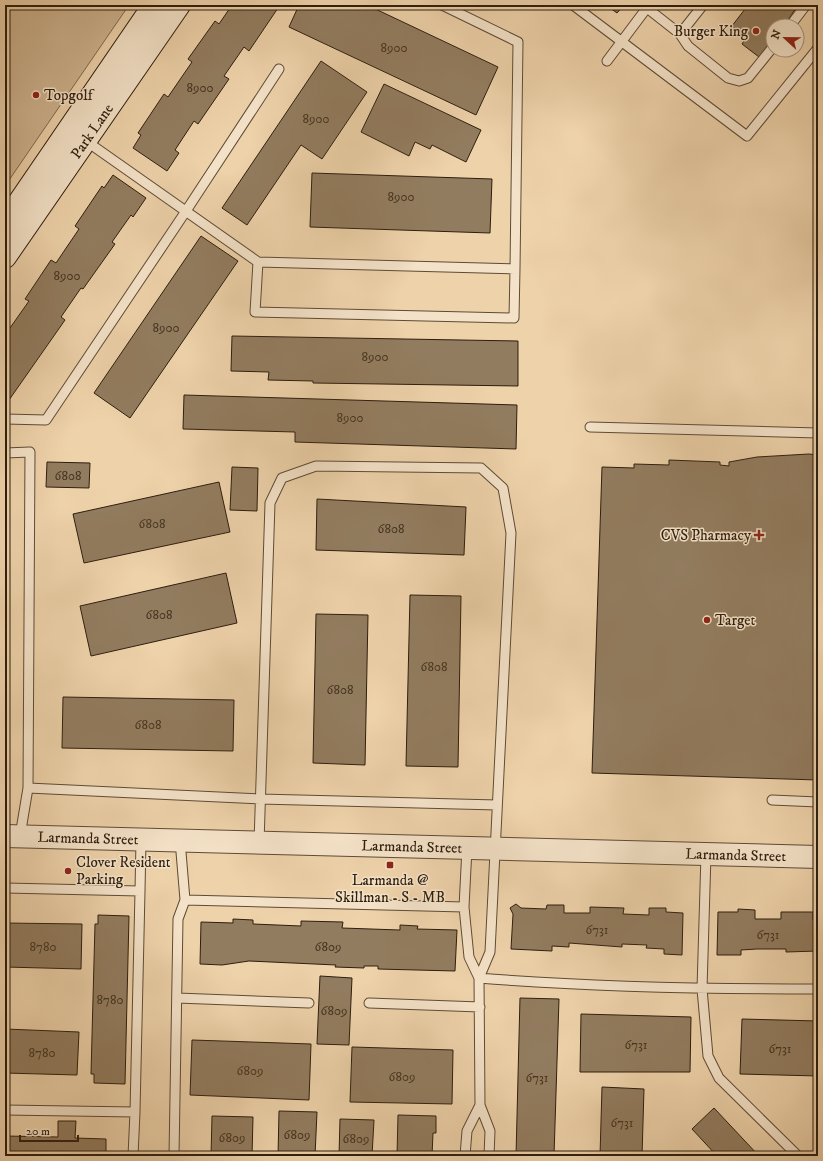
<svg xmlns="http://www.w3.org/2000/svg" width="823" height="1161" font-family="'IM FELL DW Pica',serif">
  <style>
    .green { fill: #cdb38f; stroke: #7e684e }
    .building { fill: #927c5f; stroke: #2e1e0e }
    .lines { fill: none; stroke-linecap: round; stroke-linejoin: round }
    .service-casing { stroke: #5e4b35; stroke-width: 11 }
    .tertiary-casing { stroke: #5e4b35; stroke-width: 24 }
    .secondary-casing { stroke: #2e1e0e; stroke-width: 24 }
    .service { stroke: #f4e2c8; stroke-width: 9 }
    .tertiary { stroke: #f4e2c8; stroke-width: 22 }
    .secondary { stroke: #f4e2c8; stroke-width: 22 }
    .poi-dot { fill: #8f2418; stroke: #f4e2c8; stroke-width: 1.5 }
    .labels { text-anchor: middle; stroke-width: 3; stroke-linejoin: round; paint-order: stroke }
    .number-label { font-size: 13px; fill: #473622 }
    .poi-label { font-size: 15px; fill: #2e1e0e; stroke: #f4e2c8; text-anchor: start }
    .street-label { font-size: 15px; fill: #2e1e0e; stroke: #f4e2c8 }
  </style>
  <rect width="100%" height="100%" fill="#eed2aa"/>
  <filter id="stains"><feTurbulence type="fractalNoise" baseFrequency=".005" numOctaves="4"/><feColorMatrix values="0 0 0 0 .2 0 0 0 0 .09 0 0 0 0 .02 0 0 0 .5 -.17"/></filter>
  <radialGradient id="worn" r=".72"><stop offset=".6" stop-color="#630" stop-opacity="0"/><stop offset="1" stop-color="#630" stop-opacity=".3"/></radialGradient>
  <!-- green -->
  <path class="green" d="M5 5H129L5 186Z"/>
  <!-- building -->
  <path class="building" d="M232 5H280L249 51 244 47 224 76 229 79 198 124 194 121 175 150 179 153 167 171 133 148 141 135 138 133 164 94 168 97 192 62 188 59 215 21 219 24Z
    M299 5H367L498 67 476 115 289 27Z
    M606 5H624L617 13Z
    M748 5H798L786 23 788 24 787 26H773V39L759 57 742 44 747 36 732 26Z
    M321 61 367 92 322 159 301 145 247 225 222 208Z
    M384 84 481 130 466 162 432 145 430 149 415 142 409 156 361 132Z
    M312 173 492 179 490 233 310 227Z
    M113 175 146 198 133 217 131 215 112 242 115 244 83 289 81 288 61 317 65 320 9 400 5 397V335L29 301 25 299 51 260 56 263 79 229 75 226 102 186 104 188Z
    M201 236 238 261 130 418 94 393Z
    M232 336 518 341V386L313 383V381L268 380 269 372 231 371Z
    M184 395 517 405 516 449 295 442V432L183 429Z
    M809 454 818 455V780L592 773 602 467 634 468V464L669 465V460L720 462V465L729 466V462L757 457Z
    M47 462 90 463 89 488 46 487Z
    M232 467 258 468 257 511 230 510Z
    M219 482 230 532 84 563 73 514Z
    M317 499 466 507 464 555 316 550Z
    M226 573 237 623 91 656 80 606Z
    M410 595 461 596 458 767 406 766Z
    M316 614 368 615 365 765 313 763Z
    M63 697 234 700 233 751 62 748Z
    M516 904 521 908 546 909 547 905H564V913H590V907L624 908 623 914 649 915V908H666V912L683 913 682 955 664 954V949L646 948 647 945 622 944V947L569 943V947L552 946V951L511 949 513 914 510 908Z
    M738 909 755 910V919H781V912H813V920H818V951L786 952V949H757L741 950V955H717L718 912H738Z
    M98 915 129 916 125 1084 94 1083V1074H91L95 924H98Z
    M233 919 253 920V924L301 926V921L343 922 342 928 400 930V925L418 926 417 929 457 930 455 971 378 969V966H364V968L335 967 336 965 249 961 222 965 200 964 201 922 233 923Z
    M5 923 82 924 81 969 5 967Z
    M320 976 352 978 349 1045 317 1044Z
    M520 998 559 999 554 1156H516Z
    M581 1014 691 1017 690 1072H580Z
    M742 1019 818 1021V1076L740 1074Z
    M5 1029 79 1032 77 1075 5 1073Z
    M192 1040 311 1044 309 1100 190 1095Z
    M352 1047 453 1050 452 1104 350 1102Z
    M602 1087 644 1089 642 1156H600Z
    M714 1108 759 1156H717L692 1129Z
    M279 1111 317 1112 315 1156H278Z
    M398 1115 436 1116V1133H433L432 1156H397Z
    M212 1116 253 1117 252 1156H211Z
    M340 1119 374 1120 372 1156H339Z
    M58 1121H76L75 1138 106 1139V1156H75V1152H59V1156H5V1136L58 1137Z"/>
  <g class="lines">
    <defs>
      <path id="service" d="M573 5 747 136 818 48
        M647 8 680 34 703 5
        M790 26 806 5
        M680 34 688 46 728 78 739 81 748 78 773 47
        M607 61 649 5
        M86 141 258 262 515 269 518 42 442 5
        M258 262 255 312 514 318 515 269
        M5 419 46 420 186 211 279 69
        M590 427 818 433
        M5 453 30 452 28 788 260 799 497 805
        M772 800 818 802
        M20 836 28 788
        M180 840 185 900 464 907 467 848
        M259 843 270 503 282 478 316 466 481 468 503 488 511 533 490 952 479 978 480 1105 467 1131 465 1156
        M706 854 702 989 708 1056 719 1078 798 1156
        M5 888 140 891 135 1112 5 1110
        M140 891 141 840
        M464 907 469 957 479 978
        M479 978C592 987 705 989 818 989
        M177 998 309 1003
        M369 1003 480 1007
        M480 1105 490 1131 489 1156
        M133 1156 135 1112
        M174 1156 178 919 185 900"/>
      <g id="tertiary">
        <path id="s1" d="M5 836 818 857"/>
      </g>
      <g id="secondary">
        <path d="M5 223 154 5"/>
        <path id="s2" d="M5 257 179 5"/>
      </g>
    </defs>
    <!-- service casing -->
    <use href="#service" class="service-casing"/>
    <!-- tertiary casing -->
    <use href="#tertiary" class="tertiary-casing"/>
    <!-- secondary casing -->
    <use href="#secondary" class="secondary-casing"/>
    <!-- service -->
    <use href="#service" class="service"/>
    <!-- tertiary -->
    <use href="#tertiary" class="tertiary"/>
    <!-- secondary -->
    <use href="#secondary" class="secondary"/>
  </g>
  <!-- markers -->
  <g class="poi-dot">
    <circle cx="756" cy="31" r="4"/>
    <circle cx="36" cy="95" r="4"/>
    <path d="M757 529h4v4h4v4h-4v4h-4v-4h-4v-4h4z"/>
    <circle cx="707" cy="620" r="4"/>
    <rect x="386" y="861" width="8" height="8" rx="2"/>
    <circle cx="68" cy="871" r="4"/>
  </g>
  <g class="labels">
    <!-- number labels -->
    <g class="number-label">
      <text x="394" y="52">8900</text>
      <text x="200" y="92">8900</text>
      <text x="316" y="123">8900</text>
      <text x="401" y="201">8900</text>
      <text x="67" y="280">8900</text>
      <text x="166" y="332">8900</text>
      <text x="375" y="361">8900</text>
      <text x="350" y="422">8900</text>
      <text x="68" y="480">6808</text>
      <text x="152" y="528">6808</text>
      <text x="391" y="533">6808</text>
      <text x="159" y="619">6808</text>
      <text x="434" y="671">6808</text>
      <text x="340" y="694">6808</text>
      <text x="148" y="729">6808</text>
      <text x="597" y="934">6731</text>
      <text x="768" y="939">6731</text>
      <text x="43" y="951">8780</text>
      <text x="328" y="951">6809</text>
      <text x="110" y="1004">8780</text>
      <text x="334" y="1015">6809</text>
      <text x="636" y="1049">6731</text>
      <text x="780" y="1053">6731</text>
      <text x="42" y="1057">8780</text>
      <text x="250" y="1075">6809</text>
      <text x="402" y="1081">6809</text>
      <text x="537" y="1082">6731</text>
      <text x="622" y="1127">6731</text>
      <text x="297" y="1139">6809</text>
      <text x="232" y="1142">6809</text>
      <text x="356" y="1143">6809</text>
    </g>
    <!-- poi labels -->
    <g class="poi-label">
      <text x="748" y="36" text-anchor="end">Burger King</text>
      <text x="44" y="100">Topgolf</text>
      <text x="751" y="540" text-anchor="end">CVS Pharmacy</text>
      <text x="715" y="625">Target</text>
      <text x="76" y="867">Clover Resident<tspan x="76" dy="17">Parking</tspan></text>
      <text x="390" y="885" text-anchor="middle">Larmanda @<tspan x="390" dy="17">Skillman - S - MB</tspan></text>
    </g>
    <!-- street labels -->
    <g class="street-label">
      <text dy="5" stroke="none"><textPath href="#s2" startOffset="153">Park Lane</textPath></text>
      <text dy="5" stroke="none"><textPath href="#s1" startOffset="83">Larmanda Street</textPath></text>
      <text dy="5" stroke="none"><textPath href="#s1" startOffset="407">Larmanda Street</textPath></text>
      <text dy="5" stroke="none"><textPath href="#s1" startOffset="731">Larmanda Street</textPath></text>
    </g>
  </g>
  <!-- margin -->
  <rect width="823" height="1161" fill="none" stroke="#eed2aa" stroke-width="20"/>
  <rect x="6" y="6" width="811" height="1149" fill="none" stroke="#2e1e0e" stroke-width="2"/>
  <rect x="10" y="10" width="803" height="1141" fill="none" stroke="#2e1e0e"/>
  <!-- north arrow -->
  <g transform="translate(785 38) rotate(292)"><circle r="19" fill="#f4e2c8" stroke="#a5947e"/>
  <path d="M0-3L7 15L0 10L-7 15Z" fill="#8f2418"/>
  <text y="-6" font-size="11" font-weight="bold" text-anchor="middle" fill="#2e1e0e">N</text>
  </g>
  <!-- scale -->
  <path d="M20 1135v6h58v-6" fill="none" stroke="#2e1e0e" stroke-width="2"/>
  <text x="26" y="1135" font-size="12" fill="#2e1e0e" stroke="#f4e2c8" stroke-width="3" paint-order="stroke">20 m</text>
  <rect width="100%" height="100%" filter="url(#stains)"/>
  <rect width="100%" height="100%" fill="url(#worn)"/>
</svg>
